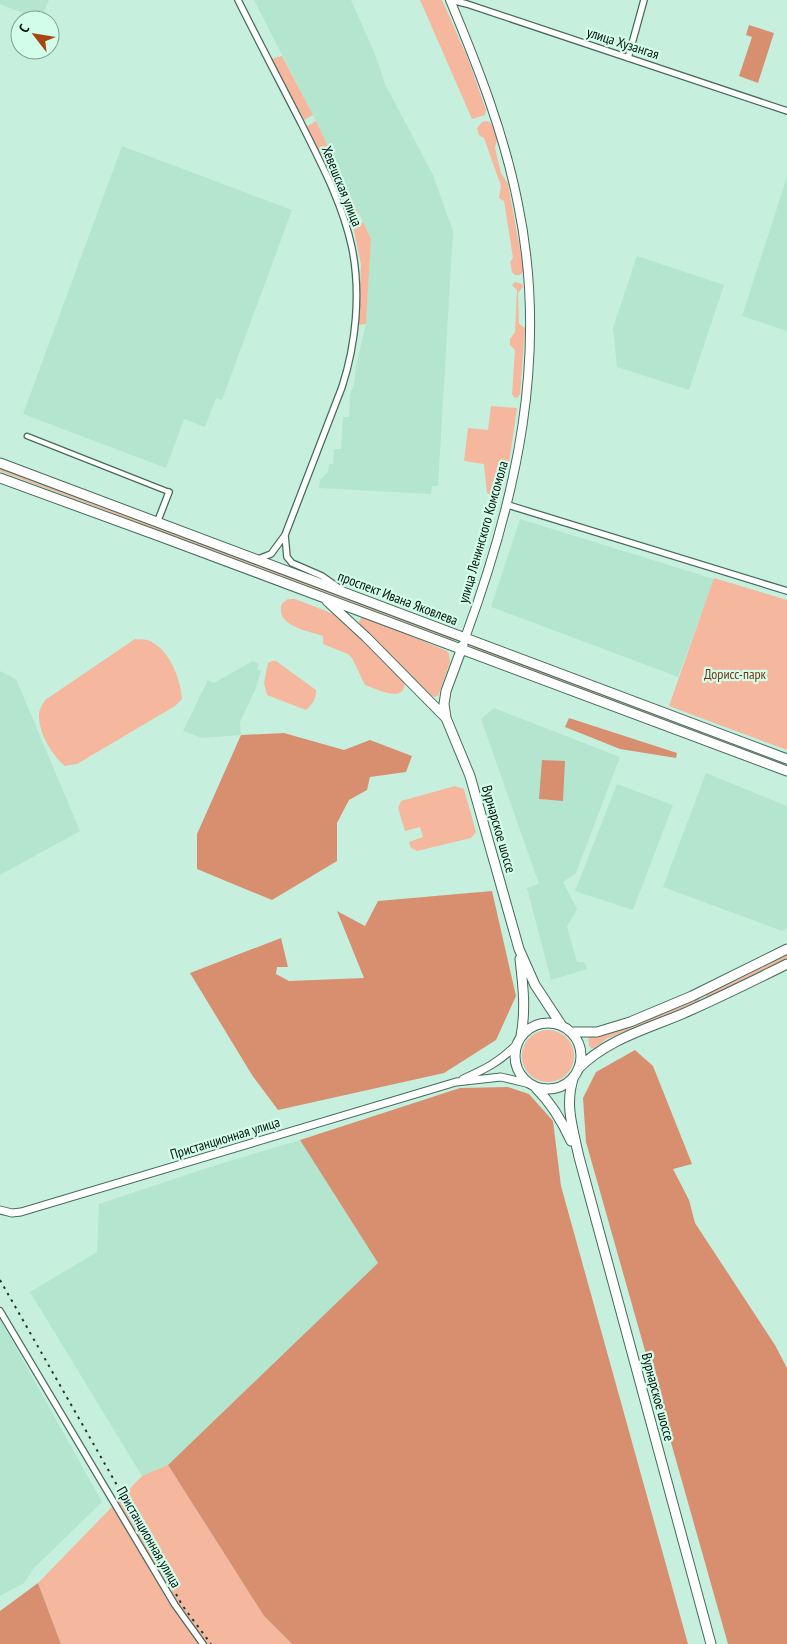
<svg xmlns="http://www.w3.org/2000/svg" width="787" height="1644" font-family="'PT Sans Narrow',sans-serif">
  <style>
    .built { fill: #b3e5cf }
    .green { fill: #f5b79d }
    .forest { fill: #d88f70 }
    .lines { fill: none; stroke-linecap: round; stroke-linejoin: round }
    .pedestrian-casing { stroke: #456a5b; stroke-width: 7 }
    .minor-casing { stroke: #456a5b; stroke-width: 8 }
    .tertiary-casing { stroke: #456a5b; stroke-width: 9 }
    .secondary-casing { stroke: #456a5b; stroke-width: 10 }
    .primary-casing { stroke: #456a5b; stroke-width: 11 }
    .pedestrian { stroke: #fff; stroke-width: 4.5 }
    .minor { stroke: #fff; stroke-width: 5.5 }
    .tertiary { stroke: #fff; stroke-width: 7 }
    .secondary { stroke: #fff; stroke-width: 8 }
    .primary { stroke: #fff; stroke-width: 9 }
    .rail { stroke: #25372f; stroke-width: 2; stroke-dasharray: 2.5 5; stroke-linecap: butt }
    .labels { text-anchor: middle; stroke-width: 4.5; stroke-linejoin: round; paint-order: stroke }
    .street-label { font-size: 14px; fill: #04110c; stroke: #d3fdeb }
    .park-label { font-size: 14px; fill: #783515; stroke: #d3fdeb }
  </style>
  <rect width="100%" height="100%" fill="#c6f0dd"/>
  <!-- built -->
  <path class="built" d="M0 0H49L40 20 0 4Z
    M254 0H351L375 54 385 84 433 175 453 231 438 486H432L431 494 319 488 320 480 328 472 329 464H333L334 449H341L343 417H349L350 395 354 384 356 366 366 324 371 239 316 121Z
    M122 146 292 210 222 400 216 398 205 427 184 419 166 468 23 414Z
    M787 177V331L742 316Z
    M637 256 724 285 689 390 617 367 613 328Z
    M520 519 714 579 678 677 491 607Z
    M253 661 259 664 257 669 261 671 256 688 240 722 241 735 202 738 183 731 208 680 214 683Z
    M0 671 16 679 80 831 0 875Z
    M494 708 620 757 576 873 563 882 577 909 567 927 577 962H584L587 969 551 980 527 888 539 884 481 719Z
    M706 773 787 806V928L782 931 663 887Z
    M617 784 673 805 633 910 575 891Z
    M300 1140 378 1263 168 1465 142 1476 30 1292 97 1252 99 1204 210 1167Z
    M0 1319 102 1502 33 1569 24 1583 0 1596Z"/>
  <!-- green -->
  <path class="green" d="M420 0H442L468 59 486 110 485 115 472 119Z
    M282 56 313 115 304 120 271 59Z
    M316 121 359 214 351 219 306 127Z
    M488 121 493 126 497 139 495 148 501 173 508 184 523 266V272L520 275H515L512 272 510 262 513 258 504 201 499 198 501 186 484 138 479 135 477 128 482 122Z
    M363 222 371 239 366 324 358 325 361 264 353 226Z
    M515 282 522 284 523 287 518 293 519 324 525 328 520 394 517 398 514 397 512 394 515 350 510 345V339L515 332 517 290 512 285Z
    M491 406 517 408 508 470 501 494 496 497 487 493 484 464 464 461 468 428 488 430Z
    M0 468 456 638 455 641 0 471Z
    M714 578 787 600V750L669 706Z
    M288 599H295L336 615 404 680C408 705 376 689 365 685L352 658 348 654 323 644V636C309 631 279 627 281 608 281 603 284 602 288 599Z
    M367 617 447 651 449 654 450 662 438 696 435 697 430 695 361 626 359 622 361 618Z
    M135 639C139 640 143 639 147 640 168 646 181 679 182 699L175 706 77 764 65 766C51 754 38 732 39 714 39 709 43 704 45 700Z
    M472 646 787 765V768L471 648Z
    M272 661H276L316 690C316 699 313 704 306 710L267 695 264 683 268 663Z
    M455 786 464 789 476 832 471 838 417 851 411 848 409 842 423 837 420 827 405 831 398 808 401 801Z
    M787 955V959L707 998 706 997V995Z
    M699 998 700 1001 608 1038 594 1048H591L589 1045 588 1035 634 1025Z
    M522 1056a26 26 0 1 1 52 0a26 26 0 1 1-52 0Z
    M168 1465 264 1616 292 1644H61L38 1583 142 1476Z"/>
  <!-- forest -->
  <path class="forest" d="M749 25 774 33 758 83 739 76 752 37 746 35Z
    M569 718 677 753 676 758 620 749 565 727Z
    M284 733 344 750 370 740 412 756 406 772 370 777 367 790 349 800 337 823V861L272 900 197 869V834L241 735Z
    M542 760 565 761 563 801 539 799Z
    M492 891 516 996 496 1040 444 1073 278 1110 252 1075 190 973 281 938 288 967H277L276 974 289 981 364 978 337 911 365 926 378 901Z
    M635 1050 653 1066 692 1164 673 1169 689 1200 695 1223 775 1345 787 1368V1644H728L586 1142 583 1098 596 1072Z
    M508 1087 529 1094 553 1121 561 1186 688 1644H292L264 1616 168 1465 378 1263 300 1140 460 1088Z
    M38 1583 61 1644H0V1611Z"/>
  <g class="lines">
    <defs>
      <path id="pedestrian" d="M27 436 169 492"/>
      <path id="minor" d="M238 0C259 42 281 84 302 125 322 165 343 205 352 248 361 293 356 344 342 387L285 535 271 554 258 559
        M451 0 467 4 787 111
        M628 58 644 0
        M508 505 787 591
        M157 523 169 492
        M285 535 287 557 292 563 322 576 339 588
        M0 1311 175 1605 203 1644"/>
      <path id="tertiary" d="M463 1079C485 1069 500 1062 517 1044
        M0 1210 12 1213 21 1212 456 1082 501 1077 530 1084"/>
      <path id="secondary" d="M450 0C478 67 504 133 518 204 549 354 517 497 465 638"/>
      <path id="primary" d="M0 463 787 759
        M0 478 159 536 787 771
        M327 601 366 637 446 718
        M463 645 446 691 444 704 446 718 470 776 519 949 535 985 562 1026
        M520 959C523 985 526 1009 521 1036
        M515 1056a33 33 0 1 1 66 0a33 33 0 1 1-66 0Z
        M571 1032H597L630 1022 692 996 787 949
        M578 1069C608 1038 651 1028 689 1011 722 996 755 980 787 964
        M574 1076C564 1104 573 1129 579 1157L711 1644
        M536 1088C552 1104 562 1121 571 1141"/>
    </defs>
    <!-- pedestrian casing -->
    <use href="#pedestrian" class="pedestrian-casing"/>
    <!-- minor casing -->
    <use href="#minor" class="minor-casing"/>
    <!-- tertiary casing -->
    <use href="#tertiary" class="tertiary-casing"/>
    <!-- secondary casing -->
    <use href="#secondary" class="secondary-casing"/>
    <!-- primary casing -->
    <use href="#primary" class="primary-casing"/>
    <!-- pedestrian -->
    <use href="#pedestrian" class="pedestrian"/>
    <!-- minor -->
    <use href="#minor" class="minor"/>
    <!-- tertiary -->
    <use href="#tertiary" class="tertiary"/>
    <!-- secondary -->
    <use href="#secondary" class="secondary"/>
    <!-- primary -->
    <use href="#primary" class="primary"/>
    <!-- rail -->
    <path class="rail" d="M0 1280 122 1494 182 1605 211 1644"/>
  </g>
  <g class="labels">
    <!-- street labels -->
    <g class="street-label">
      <text transform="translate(623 43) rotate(18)" y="5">улица Хузангая</text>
      <text transform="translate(342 186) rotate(68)" y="5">Хевешская улица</text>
      <text transform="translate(483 532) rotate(-74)" y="5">улица Ленинского Комсомола</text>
      <text transform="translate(398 598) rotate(21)" y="5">проспект Ивана Яковлева</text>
      <text transform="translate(499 829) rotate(74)" y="5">Вурнарское шоссе</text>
      <text transform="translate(225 1138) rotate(-17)" y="5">Пристанционная улица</text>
      <text transform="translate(658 1397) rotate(75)" y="5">Вурнарское шоссе</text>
      <text transform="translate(149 1537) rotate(60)" y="5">Пристанционная улица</text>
    </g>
    <!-- park labels -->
    <g class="park-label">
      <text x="735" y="679">Дорисс-парк</text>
    </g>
  </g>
  <!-- north arrow -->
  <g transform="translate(35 35) rotate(301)"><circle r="24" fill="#d3fdeb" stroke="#809f92"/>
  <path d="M0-4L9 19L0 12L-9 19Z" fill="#a94610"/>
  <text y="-8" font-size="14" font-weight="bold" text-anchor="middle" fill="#04110c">С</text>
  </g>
</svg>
